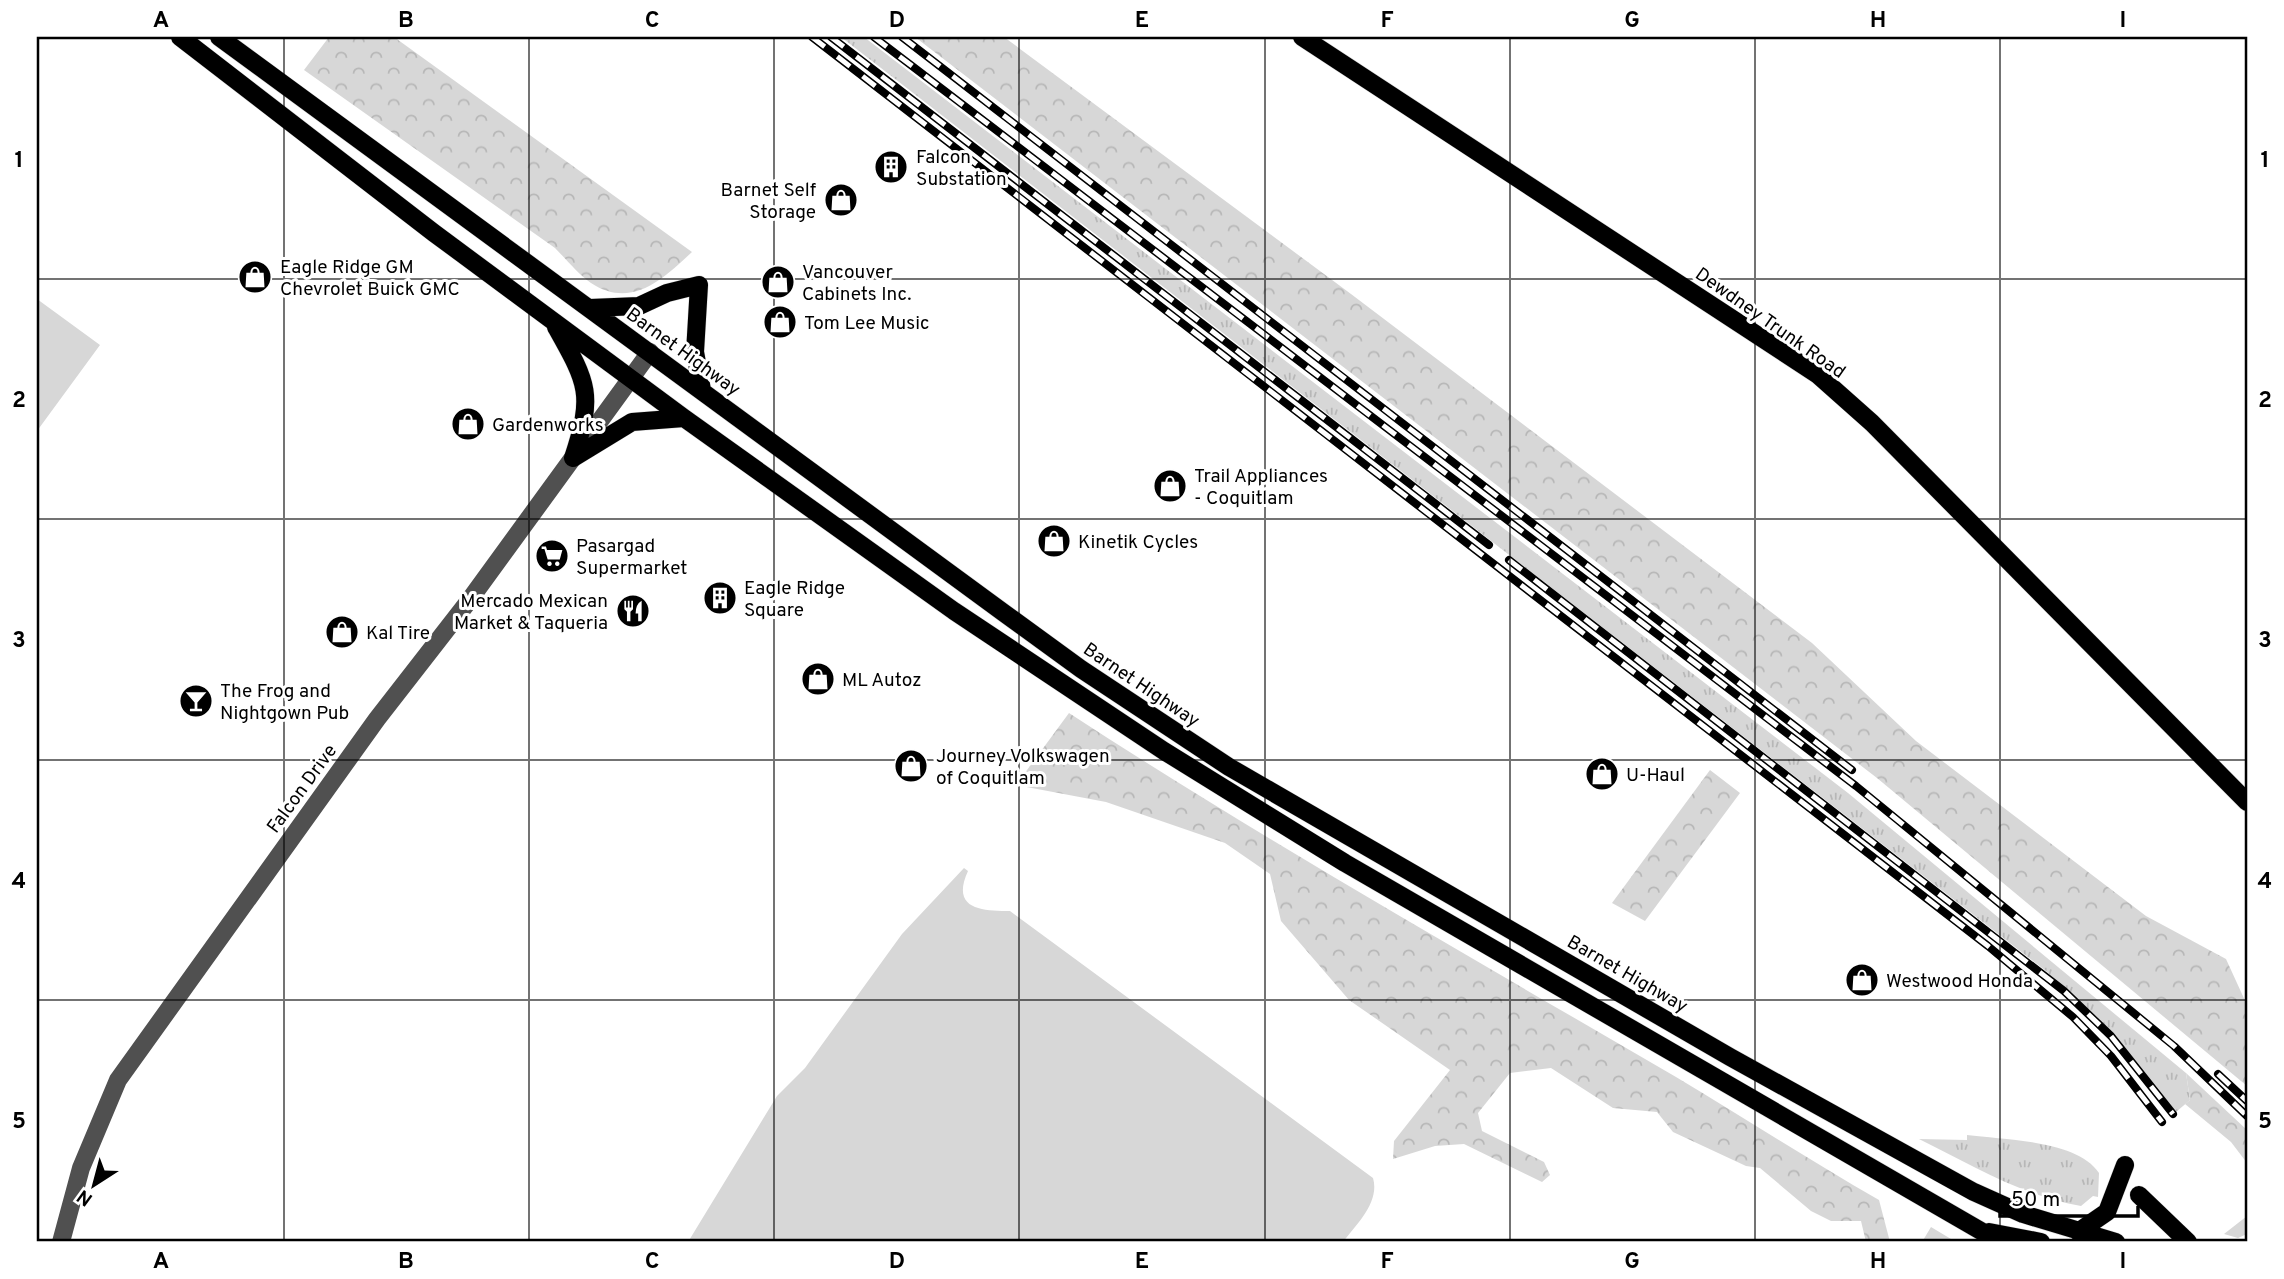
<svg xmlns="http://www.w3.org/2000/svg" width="2284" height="1279" font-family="Overpass,sans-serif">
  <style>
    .grass { fill: url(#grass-tufts) }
    .forest { fill: url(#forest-crowns) }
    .green { fill: #d7d7d7 }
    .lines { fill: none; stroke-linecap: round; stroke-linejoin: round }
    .major-casing { stroke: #dbdbdb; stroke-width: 19 }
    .minor { stroke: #505050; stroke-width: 18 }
    .major { stroke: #000; stroke-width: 18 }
    .rail-casing { stroke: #000; stroke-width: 8 }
    .rail { stroke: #fff; stroke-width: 5; stroke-dasharray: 16; stroke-linecap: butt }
    .grid { fill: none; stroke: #000; stroke-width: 2; stroke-opacity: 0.55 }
    .labels { text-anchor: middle; stroke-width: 6; stroke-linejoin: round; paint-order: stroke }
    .poi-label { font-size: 19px; fill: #000; stroke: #fff; text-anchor: start }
    .street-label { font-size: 19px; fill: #000; stroke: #fff }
    .neatline { fill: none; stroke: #000; stroke-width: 2.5 }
    .grid-label { font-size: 23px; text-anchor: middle; font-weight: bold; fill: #000 }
  </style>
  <defs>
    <pattern id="grass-tufts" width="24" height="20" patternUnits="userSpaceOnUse" patternTransform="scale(1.75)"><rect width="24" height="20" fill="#d7d7d7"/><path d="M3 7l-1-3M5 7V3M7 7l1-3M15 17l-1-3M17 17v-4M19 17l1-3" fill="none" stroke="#b7b7b7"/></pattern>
    <pattern id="forest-crowns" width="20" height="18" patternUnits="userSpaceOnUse" patternTransform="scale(1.75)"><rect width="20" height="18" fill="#d7d7d7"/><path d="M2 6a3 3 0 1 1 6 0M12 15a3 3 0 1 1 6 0" fill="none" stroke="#b7b7b7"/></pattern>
  </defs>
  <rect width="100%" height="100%" fill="#fff"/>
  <!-- grass -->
  <path class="grass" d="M841 37H864L1848 793 2186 1073 2190 1100 2176 1112 2127 1052 2046 971Z
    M1967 1135C2005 1140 2077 1140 2099 1173L2098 1197 2093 1196 2081 1206C2022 1196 1972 1165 1919 1139L1967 1140Z"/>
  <!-- forest -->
  <path class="forest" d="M329 37H394L692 252C664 278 632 310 591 283 578 274 566 259 555 248L304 70Z
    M915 37H1004L1351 294 1812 643 1916 741 2146 916 2226 959 2247 1005V1086L1877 778Z
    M1069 713C1267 842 1472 958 1676 1077 1744 1118 1810 1160 1879 1200L1890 1242H1866L1861 1221H1831L1811 1211 1760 1168 1746 1166 1673 1132 1657 1112 1613 1108 1551 1068 1510 1073 1478 1113 1482 1131 1544 1162 1550 1175 1542 1182 1464 1144 1435 1146 1393 1159 1394 1141 1450 1070 1349 1000 1281 921 1270 874 1225 843 1106 802 1016 785Z
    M1710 770 1740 793 1645 921 1612 903Z
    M2186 1073 2247 1130V1163L2231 1142 2185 1104 2190 1100Z"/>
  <!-- green -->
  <path class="green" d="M37 299 100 345 37 431Z
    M964 868 968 871C950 910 983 911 1010 911L1373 1178C1380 1202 1357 1224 1343 1242H688L777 1096 805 1068 902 934Z
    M2247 1216V1234L2238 1238 2224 1234Z
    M1931 1227 1956 1242H1922Z"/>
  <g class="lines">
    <defs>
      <path id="major" d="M180 37 434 233 684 418 954 611 1164 751 1345 863 2000 1242
        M219 37 1004 613 1081 669 1229 767 1730 1057 1974 1192 2023 1214 2116 1242
        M1302 37 1818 375 1872 423 2247 802
        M590 308 639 306 667 293 699 285 695 352 702 390
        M556 327C588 384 594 394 573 458
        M573 458 632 422 684 418
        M2139 1195 2188 1242
        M1989 1232 2041 1242
        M2078 1232 2107 1212 2125 1165"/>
    </defs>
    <!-- major casing -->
    <use href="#major" class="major-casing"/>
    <!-- minor -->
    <path class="minor" d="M61 1242 81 1168 118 1080 377 719 468 602 650 352"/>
    <!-- major -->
    <use href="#major" class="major"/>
    <defs>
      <path id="rail" d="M812 37 1988 946 2073 1017 2111 1056 2162 1122
        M831 37 1489 545
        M874 37 1856 786 2174 1046 2247 1116
        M902 37 1852 770
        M1509 560 2064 991 2111 1036 2173 1114
        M2218 1074 2247 1101"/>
    </defs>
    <!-- rail casing -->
    <use href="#rail" class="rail-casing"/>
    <!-- rail -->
    <use href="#rail" class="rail"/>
  </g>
  <!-- grid -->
  <path class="grid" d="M284 37V1242M529 37V1242M774 37V1242M1019 37V1242M1265 37V1242M1510 37V1242M1755 37V1242M2000 37V1242M37 279H2247M37 519H2247M37 760H2247M37 1000H2247"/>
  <!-- icons -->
  <defs>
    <symbol id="building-disc" viewBox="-11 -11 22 22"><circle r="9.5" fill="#000" stroke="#fff"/><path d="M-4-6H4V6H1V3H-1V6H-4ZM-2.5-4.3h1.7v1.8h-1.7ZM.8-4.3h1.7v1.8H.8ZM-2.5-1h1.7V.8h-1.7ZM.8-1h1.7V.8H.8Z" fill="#fff"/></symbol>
    <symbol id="shop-disc" viewBox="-11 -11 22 22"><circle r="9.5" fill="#000" stroke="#fff"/><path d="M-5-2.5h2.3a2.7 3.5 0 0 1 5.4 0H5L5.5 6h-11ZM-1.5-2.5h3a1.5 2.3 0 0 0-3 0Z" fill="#fff"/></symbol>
    <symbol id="supermarket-disc" viewBox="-11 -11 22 22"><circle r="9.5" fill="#000" stroke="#fff"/><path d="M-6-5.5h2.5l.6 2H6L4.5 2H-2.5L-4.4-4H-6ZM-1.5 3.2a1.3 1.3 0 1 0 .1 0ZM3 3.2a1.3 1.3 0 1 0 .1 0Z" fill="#fff"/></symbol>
    <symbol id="restaurant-disc" viewBox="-11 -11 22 22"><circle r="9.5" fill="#000" stroke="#fff"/><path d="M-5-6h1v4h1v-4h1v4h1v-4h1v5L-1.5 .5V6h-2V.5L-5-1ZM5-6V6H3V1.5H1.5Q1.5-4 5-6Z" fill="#fff"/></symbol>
    <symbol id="bar-disc" viewBox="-11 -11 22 22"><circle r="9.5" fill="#000" stroke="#fff"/><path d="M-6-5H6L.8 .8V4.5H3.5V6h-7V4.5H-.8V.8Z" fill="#fff"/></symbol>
  </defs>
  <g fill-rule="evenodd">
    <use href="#building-disc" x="872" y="148" width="38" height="38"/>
    <use href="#shop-disc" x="822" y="181" width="38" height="38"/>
    <use href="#shop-disc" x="236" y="258" width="38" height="38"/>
    <use href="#shop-disc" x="759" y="263" width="38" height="38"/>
    <use href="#shop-disc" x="761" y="303" width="38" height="38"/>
    <use href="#shop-disc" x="449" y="405" width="38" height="38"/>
    <use href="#shop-disc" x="1151" y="467" width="38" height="38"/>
    <use href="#shop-disc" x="1035" y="522" width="38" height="38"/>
    <use href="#supermarket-disc" x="533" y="537" width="38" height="38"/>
    <use href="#building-disc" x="701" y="579" width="38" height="38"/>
    <use href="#restaurant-disc" x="614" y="592" width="38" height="38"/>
    <use href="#shop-disc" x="323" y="613" width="38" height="38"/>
    <use href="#shop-disc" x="799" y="660" width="38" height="38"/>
    <use href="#bar-disc" x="177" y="682" width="38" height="38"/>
    <use href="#shop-disc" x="892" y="747" width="38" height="38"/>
    <use href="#shop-disc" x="1583" y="755" width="38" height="38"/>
    <use href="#shop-disc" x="1843" y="961" width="38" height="38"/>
  </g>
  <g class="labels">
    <!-- poi labels -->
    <g class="poi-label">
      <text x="916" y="163">Falcon<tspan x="916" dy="22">Substation</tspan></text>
      <text x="816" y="196" text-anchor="end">Barnet Self<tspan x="816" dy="22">Storage</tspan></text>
      <text x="280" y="273">Eagle Ridge GM<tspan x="280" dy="22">Chevrolet Buick GMC</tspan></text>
      <text x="802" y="278">Vancouver<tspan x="802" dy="22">Cabinets Inc.</tspan></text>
      <text x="804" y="329">Tom Lee Music</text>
      <text x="492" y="431">Gardenworks</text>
      <text x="1194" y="482">Trail Appliances<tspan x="1194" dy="22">- Coquitlam</tspan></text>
      <text x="1078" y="548">Kinetik Cycles</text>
      <text x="576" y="552">Pasargad<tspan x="576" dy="22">Supermarket</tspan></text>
      <text x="744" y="594">Eagle Ridge<tspan x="744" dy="22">Square</tspan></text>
      <text x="608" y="607" text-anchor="end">Mercado Mexican<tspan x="608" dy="22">Market &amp; Taqueria</tspan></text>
      <text x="366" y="639">Kal Tire</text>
      <text x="842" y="686">ML Autoz</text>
      <text x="220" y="697">The Frog and<tspan x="220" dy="22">Nightgown Pub</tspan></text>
      <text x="936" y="762">Journey Volkswagen<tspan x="936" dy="22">of Coquitlam</tspan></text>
      <text x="1626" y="781">U-Haul</text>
      <text x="1886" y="987">Westwood Honda</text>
    </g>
    <!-- street labels -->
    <g class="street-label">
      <text transform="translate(1771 322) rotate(35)" y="7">Dewdney Trunk Road</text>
      <text transform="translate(684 351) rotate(36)" y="7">Barnet Highway</text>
      <text transform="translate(1142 684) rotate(34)" y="7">Barnet Highway</text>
      <text transform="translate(301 788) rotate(-54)" y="7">Falcon Drive</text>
      <text transform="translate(1628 973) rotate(30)" y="7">Barnet Highway</text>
    </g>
  </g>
  <!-- border -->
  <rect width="2284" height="1279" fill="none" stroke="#ffffff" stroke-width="77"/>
  <!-- north arrow -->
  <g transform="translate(94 1185) rotate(216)" stroke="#ffffff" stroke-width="5" paint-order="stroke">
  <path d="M0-5L12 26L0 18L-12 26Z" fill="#000000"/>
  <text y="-10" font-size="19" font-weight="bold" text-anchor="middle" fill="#000000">N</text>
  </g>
  <!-- scale -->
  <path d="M2000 1206v10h138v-10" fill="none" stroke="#000000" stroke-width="3.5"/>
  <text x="2011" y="1206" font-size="21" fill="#000000" stroke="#ffffff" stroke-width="5" paint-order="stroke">50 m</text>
  <rect x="38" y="38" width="2208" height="1202" class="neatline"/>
  <g class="grid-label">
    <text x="161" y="27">A</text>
    <text x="406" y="27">B</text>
    <text x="652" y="27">C</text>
    <text x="897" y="27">D</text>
    <text x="1142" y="27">E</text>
    <text x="1387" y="27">F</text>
    <text x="1632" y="27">G</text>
    <text x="1878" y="27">H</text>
    <text x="2123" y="27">I</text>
    <text x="19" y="167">1</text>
    <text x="2265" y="167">1</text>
    <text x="19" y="407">2</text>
    <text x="2265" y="407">2</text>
    <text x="19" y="647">3</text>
    <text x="2265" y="647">3</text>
    <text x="19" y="888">4</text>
    <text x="2265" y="888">4</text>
    <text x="19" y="1128">5</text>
    <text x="2265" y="1128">5</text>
    <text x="161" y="1268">A</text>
    <text x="406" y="1268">B</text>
    <text x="652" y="1268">C</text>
    <text x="897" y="1268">D</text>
    <text x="1142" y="1268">E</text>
    <text x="1387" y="1268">F</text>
    <text x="1632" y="1268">G</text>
    <text x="1878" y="1268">H</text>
    <text x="2123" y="1268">I</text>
  </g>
</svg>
